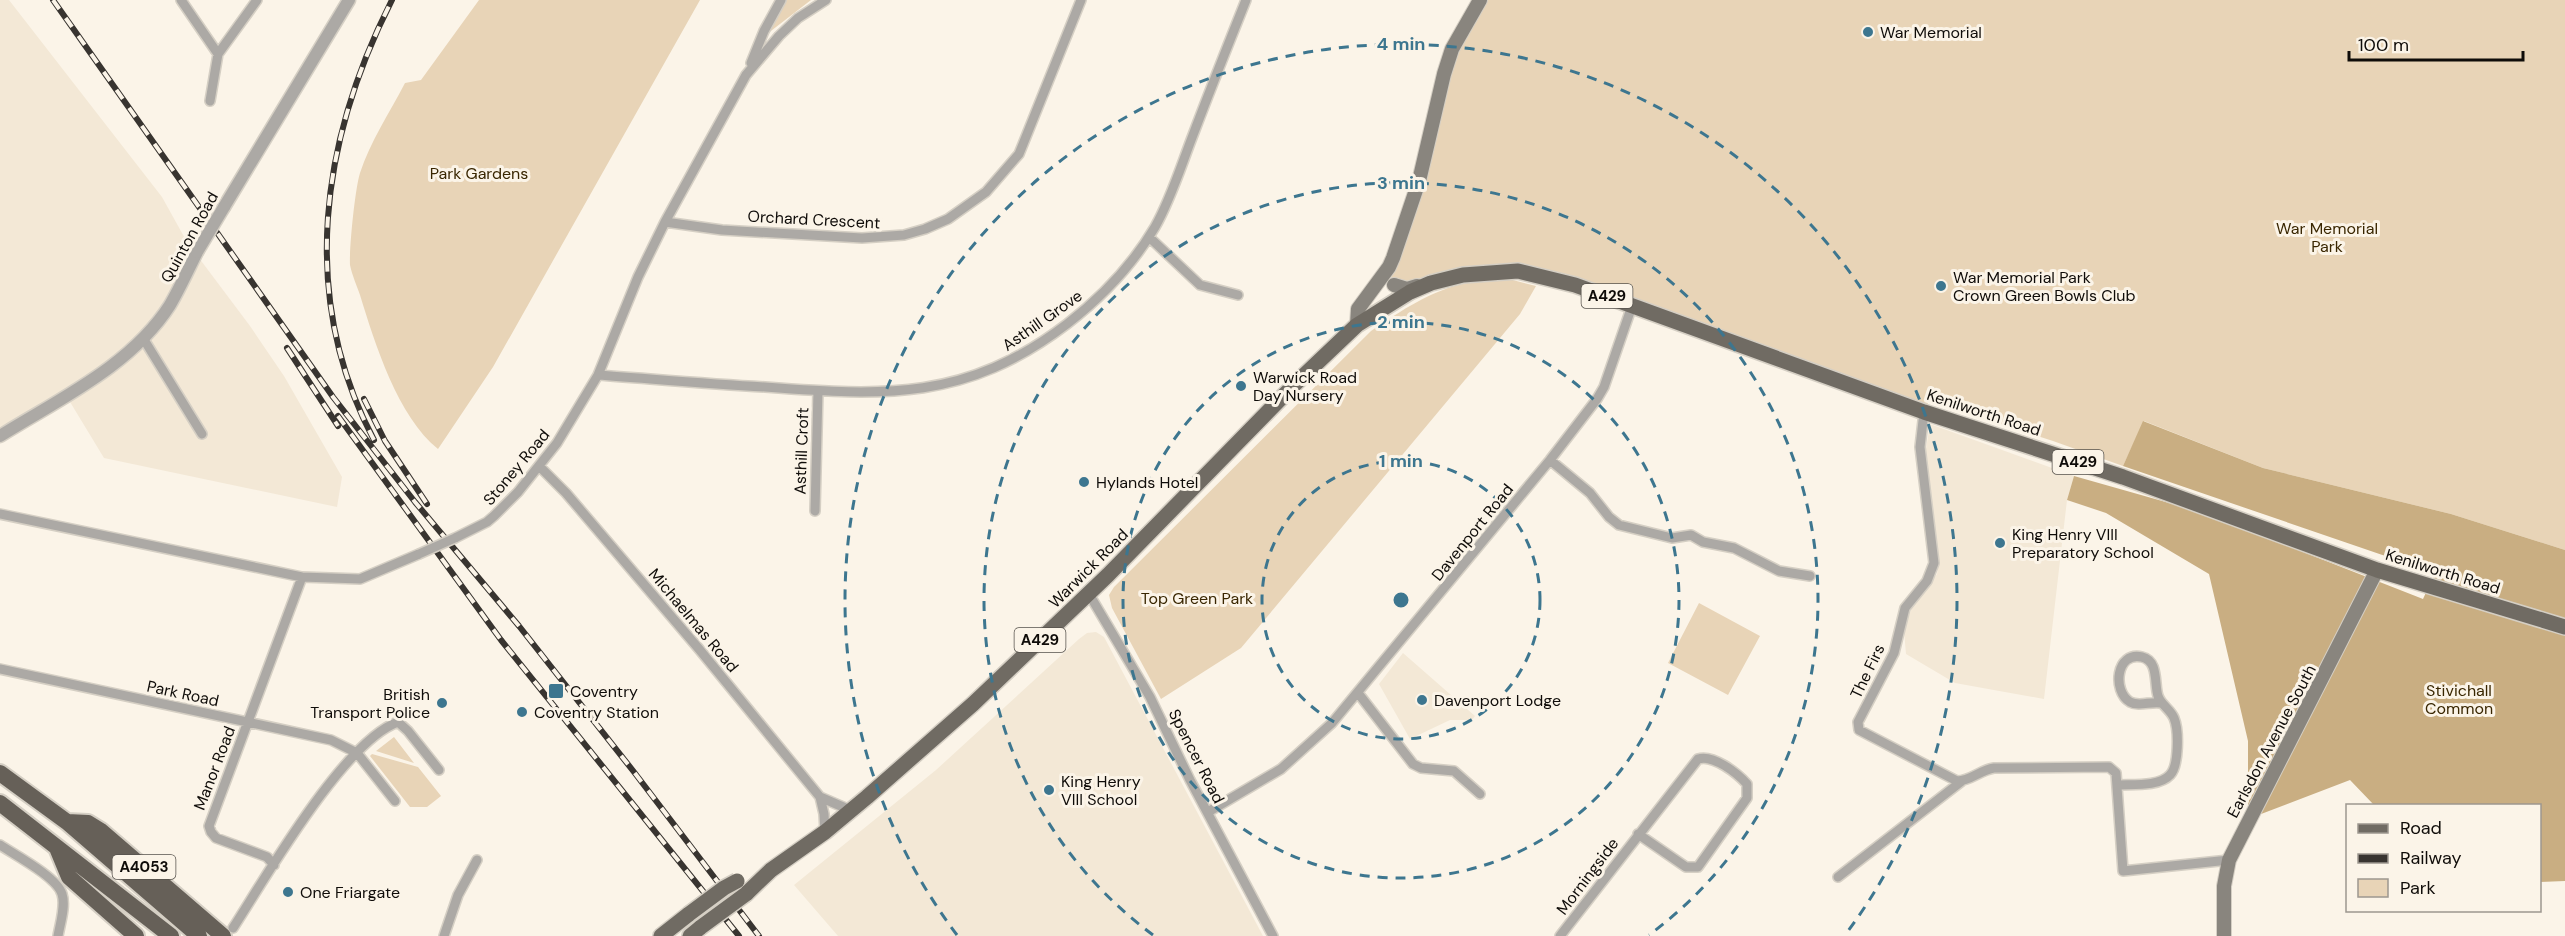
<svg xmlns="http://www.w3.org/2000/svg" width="2565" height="936" font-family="'DM Sans',sans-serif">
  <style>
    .built { fill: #f3e8d6 }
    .green { fill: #e8d4b7 }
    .forest { fill: #c9ae82 }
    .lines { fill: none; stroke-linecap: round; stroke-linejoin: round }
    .minor-casing { stroke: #d5cfc4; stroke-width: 12 }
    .tertiary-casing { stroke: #d5cfc4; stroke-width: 15 }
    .secondary-casing { stroke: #d5cfc4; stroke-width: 16 }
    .primary-casing { stroke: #d5cfc4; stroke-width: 18 }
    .trunk-casing { stroke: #d5cfc4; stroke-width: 20 }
    .minor { stroke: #aca9a5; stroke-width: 9 }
    .tertiary { stroke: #aca9a5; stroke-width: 12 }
    .secondary { stroke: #89857e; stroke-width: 14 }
    .primary { stroke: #706b63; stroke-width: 15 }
    .trunk { stroke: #666058; stroke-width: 16 }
    .rail-casing { stroke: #383430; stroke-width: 6 }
    .rail { stroke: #fbf4e8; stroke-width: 4; stroke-dasharray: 11; stroke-linecap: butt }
    .minor-bridge-casing { stroke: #d5cfc4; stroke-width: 12; stroke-linecap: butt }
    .tertiary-bridge-casing { stroke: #d5cfc4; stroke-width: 15; stroke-linecap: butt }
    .primary-bridge-casing { stroke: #d5cfc4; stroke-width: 18; stroke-linecap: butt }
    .minor-bridge { stroke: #aca9a5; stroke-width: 9 }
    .tertiary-bridge { stroke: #aca9a5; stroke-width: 12 }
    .primary-bridge { stroke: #706b63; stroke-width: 15 }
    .ring { fill: none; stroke: #3d768f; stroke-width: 3; stroke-dasharray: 10 8 }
    .poi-dot { fill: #3d768f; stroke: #fbf4e8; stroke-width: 2 }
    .labels { text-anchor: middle; stroke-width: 6; stroke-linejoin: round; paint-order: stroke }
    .shield { fill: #fbf4e8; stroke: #56524c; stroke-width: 1.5 }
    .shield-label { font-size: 15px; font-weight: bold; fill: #0f0c09 }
    .poi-label { font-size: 16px; fill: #0f0c09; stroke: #fbf4e8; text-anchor: start }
    .park-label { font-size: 16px; fill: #392601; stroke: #fbf4e8 }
    .street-label { font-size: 16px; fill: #0f0c09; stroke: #fbf4e8 }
    .centre { fill: #3d768f; stroke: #fbf4e8; stroke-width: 3 }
    .ring-label { font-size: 18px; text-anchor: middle; font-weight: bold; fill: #3d768f; stroke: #fbf4e8; stroke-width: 6; stroke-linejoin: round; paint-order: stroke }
  </style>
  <rect width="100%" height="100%" fill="#fbf4e8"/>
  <!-- built -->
  <path class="built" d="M0 0H9L162 197 187 242 250 326 284 376 342 477 337 507 104 458 64 392 0 431Z
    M1930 424 2074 476 2067 500 2044 699 1955 683 1906 654 1904 631 1912 607 1937 574 1939 563 1925 455Z
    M1096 632 1104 637 1263 936H838L794 885 936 770 1079 639 1087 633Z
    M1403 653 1475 716 1472 720H1450L1410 739 1379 684Z"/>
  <!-- green -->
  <path class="green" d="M479 0H700L493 367 438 449C398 417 375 344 360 295 357 286 352 275 350 265 349 249 355 189 360 173 370 142 390 112 405 83L421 80Z
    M784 0H811L767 34Z
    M1480 0H2565V550L2451 514 2263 468 2144 421 2123 466 2053 441 1929 401 1924 412 1541 275 1394 285 1390 273 1437 102Z
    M1509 279 1536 286 1520 314 1241 648 1161 699 1112 608 1109 595 1114 587 1371 331C1401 311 1431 290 1467 283 1481 281 1496 281 1509 279Z
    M1699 603 1760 636 1728 695 1668 663Z
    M394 737 414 763 376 751Z
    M372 754 418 767 441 796 427 807H410L370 756Z"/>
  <!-- forest -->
  <path class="forest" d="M2143 421 2263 468 2451 514 2565 550V881L2540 882V806L2374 805 2350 780 2248 819V741L2209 574 2106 513 2067 500 2074 476 2201 512 2423 599 2435 573 2123 466Z"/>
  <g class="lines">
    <defs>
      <path id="minor" d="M181 0 218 54
        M751 63 764 31 781 0
        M210 101 218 54 257 0
        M665 222 722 230 862 238 904 235 925 229 948 219 986 192 1019 154 1081 0
        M1149 237 1200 285 1238 295
        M143 338 202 434
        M598 375C653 379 709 384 765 387 885 396 966 401 1067 324 1102 297 1132 266 1155 227 1171 199 1181 166 1193 135 1210 90 1228 45 1246 0
        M1924 412 1920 447 1934 563 1927 581 1905 608 1894 653 1858 722 1859 730 1957 781C1971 781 1980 770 1994 768L2109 767 2116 773 2123 871 2229 860
        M1550 460 1590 493 1609 517 1619 525 1672 538 1691 535 1703 542 1734 548 1779 571 1810 576
        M539 466 566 493 699 649 820 797 850 810
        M815 511 818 391
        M0 514 302 577 360 579 419 554
        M455 538 487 522 494 516 518 492 557 443 598 375 638 277 665 222 746 75 779 36 798 18 826 0
        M1089 594 1150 697 1190 780 1273 936
        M0 669 331 740 357 753 395 801
        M1358 693 1413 764 1421 768 1454 771 1480 794
        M2117 785C2132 784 2159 787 2170 775 2179 766 2179 730 2174 718 2170 709 2161 705 2158 696 2154 684 2159 661 2142 657 2116 651 2112 691 2130 702 2139 707 2151 701 2161 703
        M820 797 824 814 825 832
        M1208 812 1281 769 1332 723 1550 460 1597 399 1604 387 1632 306
        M0 845C15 855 57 877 62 894 66 906 60 924 58 936
        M274 865 267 857 216 838 211 832 209 826 302 577
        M1838 877 1962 781
        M233 928C266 877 344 741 398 722L408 731 439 770
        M444 936 458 895 477 860
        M1560 936 1698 759C1713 754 1737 773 1747 784V798L1698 867H1686L1638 834"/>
      <path id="tertiary" d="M224 207 349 0
        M0 436C59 399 131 366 170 305 180 288 188 270 197 252"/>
      <path id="secondary" d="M1394 285 1407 289 1417 286
        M1357 325 1358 309 1389 267 1393 258 1419 181 1444 74 1452 49 1480 0
        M2224 936V886L2229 860 2377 570"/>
      <path id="primary" d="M746 894 771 870 825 832 867 797 973 704 1108 575 1296 383 1357 325 1410 292 1431 283 1463 275 1518 271 1575 285 1924 412 2123 477 2377 570 2565 627
        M661 936 689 914
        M690 936 701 927"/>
      <path id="trunk" d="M0 773 67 822 199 936
        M0 803 171 936
        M67 822 88 823 101 831 223 936
        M57 848 69 877 136 936"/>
    </defs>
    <!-- minor casing -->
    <use href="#minor" class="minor-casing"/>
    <!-- tertiary casing -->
    <use href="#tertiary" class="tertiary-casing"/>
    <!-- secondary casing -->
    <use href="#secondary" class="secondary-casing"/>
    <!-- primary casing -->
    <use href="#primary" class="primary-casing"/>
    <!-- trunk casing -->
    <use href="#trunk" class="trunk-casing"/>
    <!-- minor -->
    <use href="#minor" class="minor"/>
    <!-- tertiary -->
    <use href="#tertiary" class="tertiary"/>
    <!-- secondary -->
    <use href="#secondary" class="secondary"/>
    <!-- primary -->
    <use href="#primary" class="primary"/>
    <!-- trunk -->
    <use href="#trunk" class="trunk"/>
    <defs>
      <path id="rail" d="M53 0 333 397 415 502 519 626 634 772 759 936
        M287 348 338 426
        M364 399 385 441 427 504
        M338 416 501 640 739 936
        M374 440C298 296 321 140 392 0"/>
    </defs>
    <!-- rail casing -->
    <use href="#rail" class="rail-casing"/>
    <!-- rail -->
    <use href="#rail" class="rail"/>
    <defs>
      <path id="minor-bridge" d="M419 554 455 538"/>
      <path id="tertiary-bridge" d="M197 252 224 207"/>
      <path id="primary-bridge" d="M689 914 724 888 737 881
        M701 927 746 894"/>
    </defs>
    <!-- minor-bridge casing -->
    <use href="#minor-bridge" class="minor-bridge-casing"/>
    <!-- tertiary-bridge casing -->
    <use href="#tertiary-bridge" class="tertiary-bridge-casing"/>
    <!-- primary-bridge casing -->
    <use href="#primary-bridge" class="primary-bridge-casing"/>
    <!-- minor-bridge -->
    <use href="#minor-bridge" class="minor-bridge"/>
    <!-- tertiary-bridge -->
    <use href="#tertiary-bridge" class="tertiary-bridge"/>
    <!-- primary-bridge -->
    <use href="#primary-bridge" class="primary-bridge"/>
  </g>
  <!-- distance rings -->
  <g class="ring">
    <circle cx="1401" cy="600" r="139"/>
    <circle cx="1401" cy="600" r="278"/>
    <path d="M1153 935A417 417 0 1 1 1649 935"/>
    <path d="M957 935A556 556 0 1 1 1845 935"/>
  </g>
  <!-- markers -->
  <g class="poi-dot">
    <circle cx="1868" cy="32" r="6"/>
    <circle cx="1941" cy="286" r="6"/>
    <circle cx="1241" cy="386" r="6"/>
    <circle cx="1084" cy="482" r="6"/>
    <circle cx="2000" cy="543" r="6"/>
    <rect x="548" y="683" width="16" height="16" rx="3"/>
    <circle cx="1422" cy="700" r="6"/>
    <circle cx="442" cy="703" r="6"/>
    <circle cx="522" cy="712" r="6"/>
    <circle cx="1049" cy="790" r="6"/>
    <circle cx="288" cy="892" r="6"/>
  </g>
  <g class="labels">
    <!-- shield labels -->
    <g class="shield">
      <rect x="1581.5" y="284" width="51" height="24" rx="4.5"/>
      <rect x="2052.5" y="450" width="51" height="24" rx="4.5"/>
      <rect x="1014.5" y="628" width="51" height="24" rx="4.5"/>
      <rect x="112.5" y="855" width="63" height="24" rx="4.5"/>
    </g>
    <g class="shield-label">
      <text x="1607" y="301">A429</text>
      <text x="2078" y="467">A429</text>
      <text x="1040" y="645">A429</text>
      <text x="144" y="872">A4053</text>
    </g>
    <!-- poi labels -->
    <g class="poi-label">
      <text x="1880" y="38">War Memorial</text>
      <text x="1953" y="283">War Memorial Park<tspan x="1953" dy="18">Crown Green Bowls Club</tspan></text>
      <text x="1253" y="383">Warwick Road<tspan x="1253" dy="18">Day Nursery</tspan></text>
      <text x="1096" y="488">Hylands Hotel</text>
      <text x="2012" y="540">King Henry VIII<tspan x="2012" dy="18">Preparatory School</tspan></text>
      <text x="570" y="697">Coventry</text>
      <text x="430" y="700" text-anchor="end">British<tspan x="430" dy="18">Transport Police</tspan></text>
      <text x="1434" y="706">Davenport Lodge</text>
      <text x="534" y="718">Coventry Station</text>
      <text x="1061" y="787">King Henry<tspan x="1061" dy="18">VIII School</tspan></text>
      <text x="300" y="898">One Friargate</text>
    </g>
    <!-- park labels -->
    <g class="park-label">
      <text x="479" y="179">Park Gardens</text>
      <text x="2327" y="234">War Memorial<tspan x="2327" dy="18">Park</tspan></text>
      <text x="1197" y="604">Top Green Park</text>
      <text x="2459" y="696">Stivichall<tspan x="2459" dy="18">Common</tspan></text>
    </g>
    <!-- street labels -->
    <g class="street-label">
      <text transform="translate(814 219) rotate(3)" y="6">Orchard Crescent</text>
      <text transform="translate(189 237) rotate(-61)" y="6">Quinton Road</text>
      <text transform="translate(1042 320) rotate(-35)" y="6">Asthill Grove</text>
      <text transform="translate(1984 412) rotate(18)" y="6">Kenilworth Road</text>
      <text transform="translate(801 451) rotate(-88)" y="6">Asthill Croft</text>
      <text transform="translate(516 467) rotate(-50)" y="6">Stoney Road</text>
      <text transform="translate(1472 532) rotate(-51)" y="6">Davenport Road</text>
      <text transform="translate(1088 568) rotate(-45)" y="6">Warwick Road</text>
      <text transform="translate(2443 571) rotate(17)" y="6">Kenilworth Road</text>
      <text transform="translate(694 620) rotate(50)" y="6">Michaelmas Road</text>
      <text transform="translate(1867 671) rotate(-64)" y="6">The Firs</text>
      <text transform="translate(183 693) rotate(12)" y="6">Park Road</text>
      <text transform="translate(2271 741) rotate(-62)" y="6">Earlsdon Avenue South</text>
      <text transform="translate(1197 756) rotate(63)" y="6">Spencer Road</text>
      <text transform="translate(214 768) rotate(-69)" y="6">Manor Road</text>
      <text transform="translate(1587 876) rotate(-53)" y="6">Morningside</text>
    </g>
  </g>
  <circle cx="1401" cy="600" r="9" class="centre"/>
  <g class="ring-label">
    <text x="1401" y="50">4 min</text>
    <text x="1401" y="189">3 min</text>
    <text x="1401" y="328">2 min</text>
    <text x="1401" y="467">1 min</text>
  </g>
  <!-- legend -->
  <rect x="2346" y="804" width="195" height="108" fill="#fbf4e8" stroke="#9d978f" stroke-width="1.5"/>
  <rect x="2358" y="824" width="30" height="9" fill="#706b63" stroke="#9d978f" stroke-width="1.5"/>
  <text x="2400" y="834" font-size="18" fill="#0f0c09">Road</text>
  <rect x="2358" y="854" width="30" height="9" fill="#383430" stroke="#9d978f" stroke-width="1.5"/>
  <text x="2400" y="864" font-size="18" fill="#0f0c09">Railway</text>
  <rect x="2358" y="879" width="30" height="18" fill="#e8d4b7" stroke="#9d978f" stroke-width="1.5"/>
  <text x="2400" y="894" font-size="18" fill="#0f0c09">Park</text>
  <!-- scale -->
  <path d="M2349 51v9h174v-9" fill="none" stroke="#0f0c09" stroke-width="3"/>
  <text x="2358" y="51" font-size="18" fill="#0f0c09" stroke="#fbf4e8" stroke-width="4.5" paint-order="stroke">100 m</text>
</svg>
